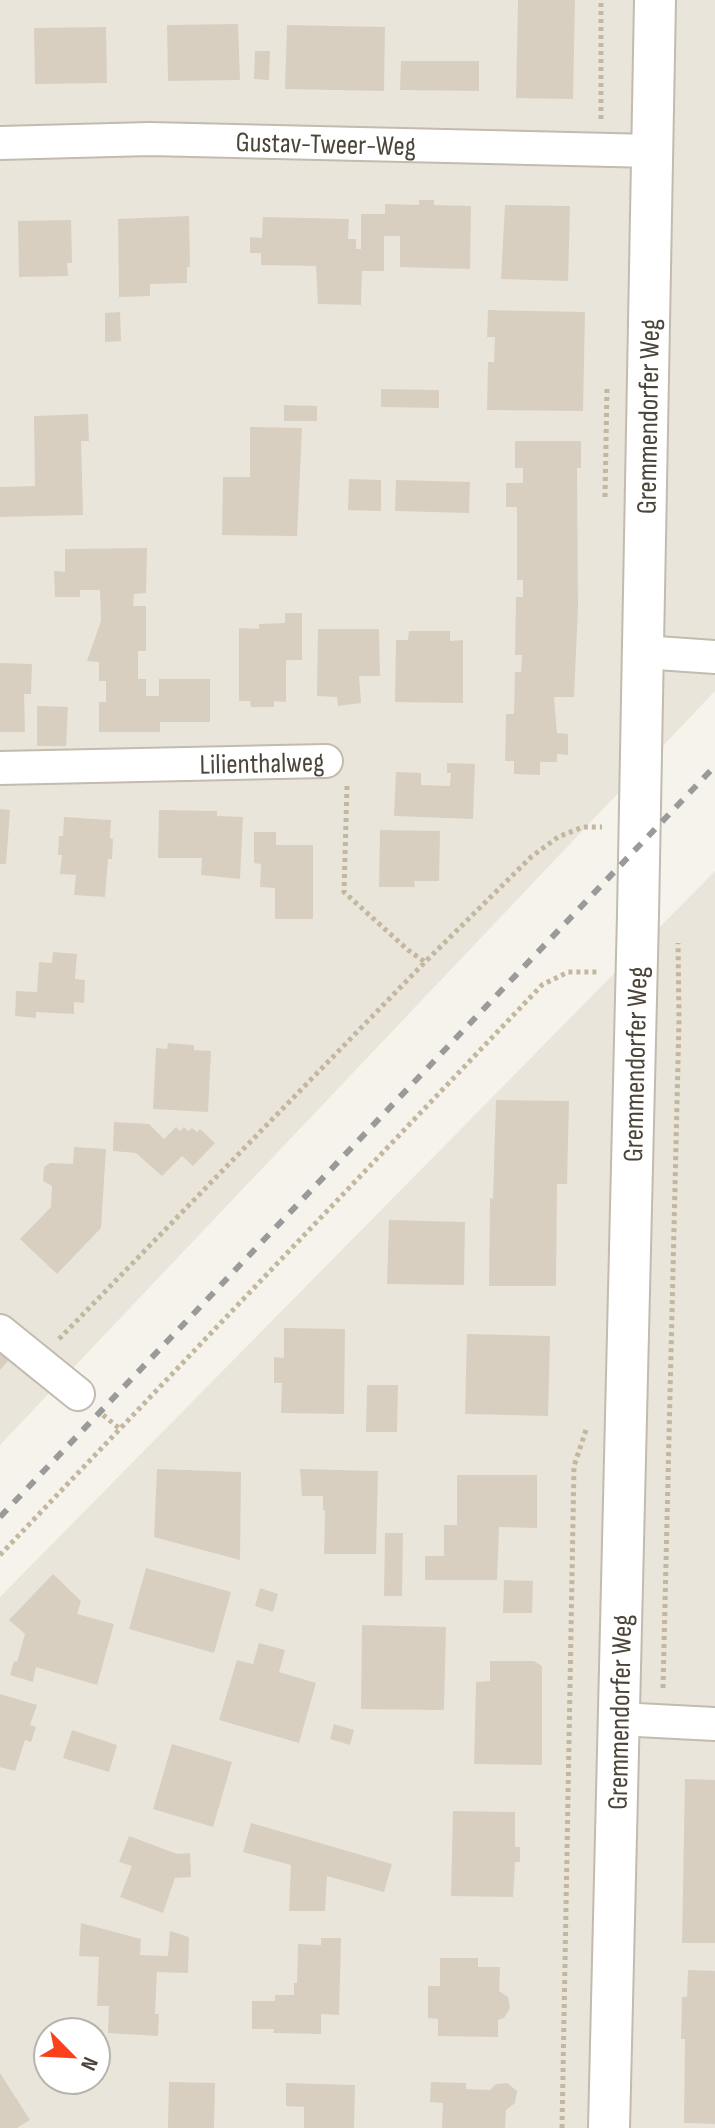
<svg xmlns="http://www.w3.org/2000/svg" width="715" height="2128" font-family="'Sofia Sans Condensed',sans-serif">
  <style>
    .residential { fill: #eae5da; fill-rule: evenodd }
    .building { fill: #d8cfc1 }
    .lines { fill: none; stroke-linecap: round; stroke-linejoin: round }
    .minor-casing { stroke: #c2bbae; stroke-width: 36 }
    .tertiary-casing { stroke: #c2bbae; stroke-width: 44 }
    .path { stroke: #c4b79f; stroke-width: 5; stroke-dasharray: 4 4; stroke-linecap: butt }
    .minor { stroke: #fff; stroke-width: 32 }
    .tertiary { stroke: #fff; stroke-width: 40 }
    .rail { stroke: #9a9a9a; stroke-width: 6; stroke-dasharray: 10 10; stroke-linecap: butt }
    .labels { text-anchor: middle; stroke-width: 7; stroke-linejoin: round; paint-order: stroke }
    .street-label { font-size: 28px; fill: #4b4439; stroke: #fff }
  </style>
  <rect width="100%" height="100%" fill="#f6f3ec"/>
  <!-- residential -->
  <path class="residential" d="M0 0H715V691L0 1445Z
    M715 871V2128H0V1597ZM48 2032H96V2080H48Z"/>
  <!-- building -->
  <path class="building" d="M518 0H575L573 99 516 98Z
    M238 24 240 80 168 81 167 25Z
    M287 25 385 27 384 91 285 89Z
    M106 27 107 83 35 84 34 28Z
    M255 51H270L269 80 254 79Z
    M401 61H479V91L400 90Z
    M419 200H434V205L471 206 470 269 400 267V236H384V271H362L361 305 318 304 316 266 261 265V253H250V237L262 238 263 217 349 219 348 239H356V249H361V214H385V204L419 205Z
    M505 205 570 206 568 281 501 279Z
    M189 216 190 267H187V283L150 284V296L119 297 118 219Z
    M71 220 72 263H67L68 276 19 277 18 221Z
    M488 310 585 312 583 411 487 410 488 362H494L495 337H487Z
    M120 312 121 341 105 342V313Z
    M381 389 439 390V408L381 407Z
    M284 405 317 406V421H284Z
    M88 414 89 441H81L83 515 0 517V487L35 486 34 416Z
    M250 427 302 428 297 536 222 535 223 477H250Z
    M515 441H581V468H577L578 607 574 697H554L557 733 568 734V755L557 754V762H540V775L514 774V761H505L506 714H514L515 672H521L522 655H515L516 597H523V580H517V507H506V483H523V468H515Z
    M349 479 381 480V511L348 510Z
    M396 480 470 482 469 513 395 511Z
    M147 548 146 593 134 594 133 606H146V651H138V679H146V696H159V679H210V722H160V732H99V702H106V681H99V662L87 661 101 621 100 590H80V597H55L54 571 65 572V549Z
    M285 613H302V660H286V702L274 701V707H251L250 701H239V628L259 629V624L285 623Z
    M318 629H379L380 676H359L361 703 338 706 337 697 317 696Z
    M409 631H450V641L463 640V703L395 702 396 640H408Z
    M0 663 32 664 31 694H24L25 732H0Z
    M37 706 68 707 66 746H37Z
    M447 763 475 764 473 819 394 816 396 772 421 773V785L450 786 451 773H447Z
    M0 809 10 810 6 864H0Z
    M159 810 217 811V816L243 817 240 879 201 875 202 858H158Z
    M64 817 111 820 110 838 113 839 112 859H108L105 897 74 895 76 875 60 874 62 855H58L59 836H63Z
    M380 830 440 831 439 881H414L415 887H379Z
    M254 832H276V845H313V919H275V888L260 887 261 864 254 863Z
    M53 952 77 954 75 979 85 980 84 1003 74 1002V1014L36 1012V1018L15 1016 16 991 37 992 39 962 52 963Z
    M168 1043 194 1045V1050L211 1051 208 1112 153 1109 156 1048 167 1049Z
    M496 1100 569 1101 567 1184H557L556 1286H489L490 1198 493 1199Z
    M114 1122 149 1124 164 1139 176 1127 180 1131 184 1127 188 1131 192 1128 197 1132 200 1129 215 1143 193 1166 182 1156 162 1176 136 1153 113 1151Z
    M74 1147 106 1149 101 1228 57 1274 20 1239 51 1207 52 1186 43 1181 44 1167 50 1163 73 1164Z
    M389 1220 465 1222 464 1285 387 1284Z
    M284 1328 345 1329 344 1414 281 1413 282 1383H274V1357L284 1358Z
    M467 1334 550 1336 548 1416 465 1414Z
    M0 1351 9 1360 0 1370Z
    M367 1385H398L397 1432H366Z
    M157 1469 241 1472 240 1560 154 1537Z
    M300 1469 378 1471 376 1554H324L325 1510H323V1496H302Z
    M457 1475H537V1528L499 1527 497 1580H425V1556H444V1525H457Z
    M385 1533H403L402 1596H384Z
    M146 1568 231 1592 214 1653 129 1629Z
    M53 1574 81 1601 77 1614 114 1624 97 1685 36 1667 33 1682 10 1675 14 1661 17 1662 25 1634 9 1620Z
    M504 1580 533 1581 532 1613H503Z
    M260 1588 278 1594 273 1612 255 1606Z
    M362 1625 446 1627 444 1710 361 1709Z
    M259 1643 285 1650 279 1672 316 1683 299 1743 219 1720 237 1660 253 1664Z
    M490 1661H534L542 1666V1765L474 1764 476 1682 490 1681Z
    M0 1694 37 1705 30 1725 36 1727 31 1742 25 1740 15 1771 0 1767Z
    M334 1724 354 1730 350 1745 330 1739Z
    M72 1730 117 1745 109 1772 63 1758Z
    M172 1744 232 1762 213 1827 153 1809Z
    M685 1779 715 1780V1943H682Z
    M453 1811 515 1812V1847H520V1862H515L513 1897 451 1896Z
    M251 1823 392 1864 384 1892 327 1876 325 1911H289L291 1865 243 1852Z
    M129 1836 177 1854 190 1853 191 1877 175 1878 163 1913 120 1897 132 1866 119 1862Z
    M81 1923 141 1939 140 1955 168 1956 170 1931 189 1937 188 1973 157 1972 155 2014H159L158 2036 108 2033 109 2006H97L99 1957 79 1956Z
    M321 1938H341L339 2015 321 2014V2034L273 2033 274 2029H252V2001H275V1995H294V1983H297L298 1944 321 1945Z
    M440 1958H478V1967H500L499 1991 508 1997 510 2008 504 2018 498 2020V2037L438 2036V2019L428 2018V1986H440Z
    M688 1970 715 1971V2124L684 2123 685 2039H681L682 1997H687Z
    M0 2073 30 2120 17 2128H0Z
    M169 2082 215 2083 214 2128H168Z
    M431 2082 466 2083V2089L490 2090 496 2084 507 2083 517 2091 515 2103 506 2110 505 2128H442L443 2103 430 2102Z
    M286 2083 355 2085 354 2128H304V2107L286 2106Z"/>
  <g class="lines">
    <defs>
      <g id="minor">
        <path id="s1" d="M0 143 150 139 652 151"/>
        <path d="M643 652 715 657"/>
        <path id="s2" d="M0 768 326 761"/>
        <path d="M0 1331 78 1394"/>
        <path d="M618 1719 715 1724"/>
      </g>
      <g id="tertiary">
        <path id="s3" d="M609 2128 638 915 655 0"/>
      </g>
    </defs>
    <!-- minor casing -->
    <use href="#minor" class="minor-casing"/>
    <!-- tertiary casing -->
    <use href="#tertiary" class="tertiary-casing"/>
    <!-- path -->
    <path class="path" d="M601 119V0
      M605 497 607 387
      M347 786 344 892 408 950 425 962
      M59 1339 425 962 531 857 558 837 583 827H602
      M103 1415 120 1429
      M0 1555 542 985 568 972H600
      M663 1688 679 1020 678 943
      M562 2128 574 1466 586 1430"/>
    <!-- minor -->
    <use href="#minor" class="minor"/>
    <!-- tertiary -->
    <use href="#tertiary" class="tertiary"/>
    <!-- rail -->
    <path class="rail" d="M0 1517 715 766"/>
  </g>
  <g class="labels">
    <!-- street labels -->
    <g class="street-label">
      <text dy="10" stroke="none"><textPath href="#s1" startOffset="326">Gustav-Tweer-Weg</textPath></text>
      <text dy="10" stroke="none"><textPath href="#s3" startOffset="1712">Gremmendorfer Weg</textPath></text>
      <text dy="10" stroke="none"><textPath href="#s2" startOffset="262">Lilienthalweg</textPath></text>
      <text dy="10" stroke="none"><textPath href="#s3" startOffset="1064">Gremmendorfer Weg</textPath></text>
      <text dy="10" stroke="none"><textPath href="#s3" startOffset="416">Gremmendorfer Weg</textPath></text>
    </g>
  </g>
  <!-- north arrow -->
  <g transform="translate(72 2056) rotate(114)"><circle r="38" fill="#ffffff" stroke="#b7b4b0" stroke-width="2"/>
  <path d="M0-6L14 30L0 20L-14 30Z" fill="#fc3f1d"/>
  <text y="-12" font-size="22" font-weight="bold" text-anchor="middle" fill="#4b4439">N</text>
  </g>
</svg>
